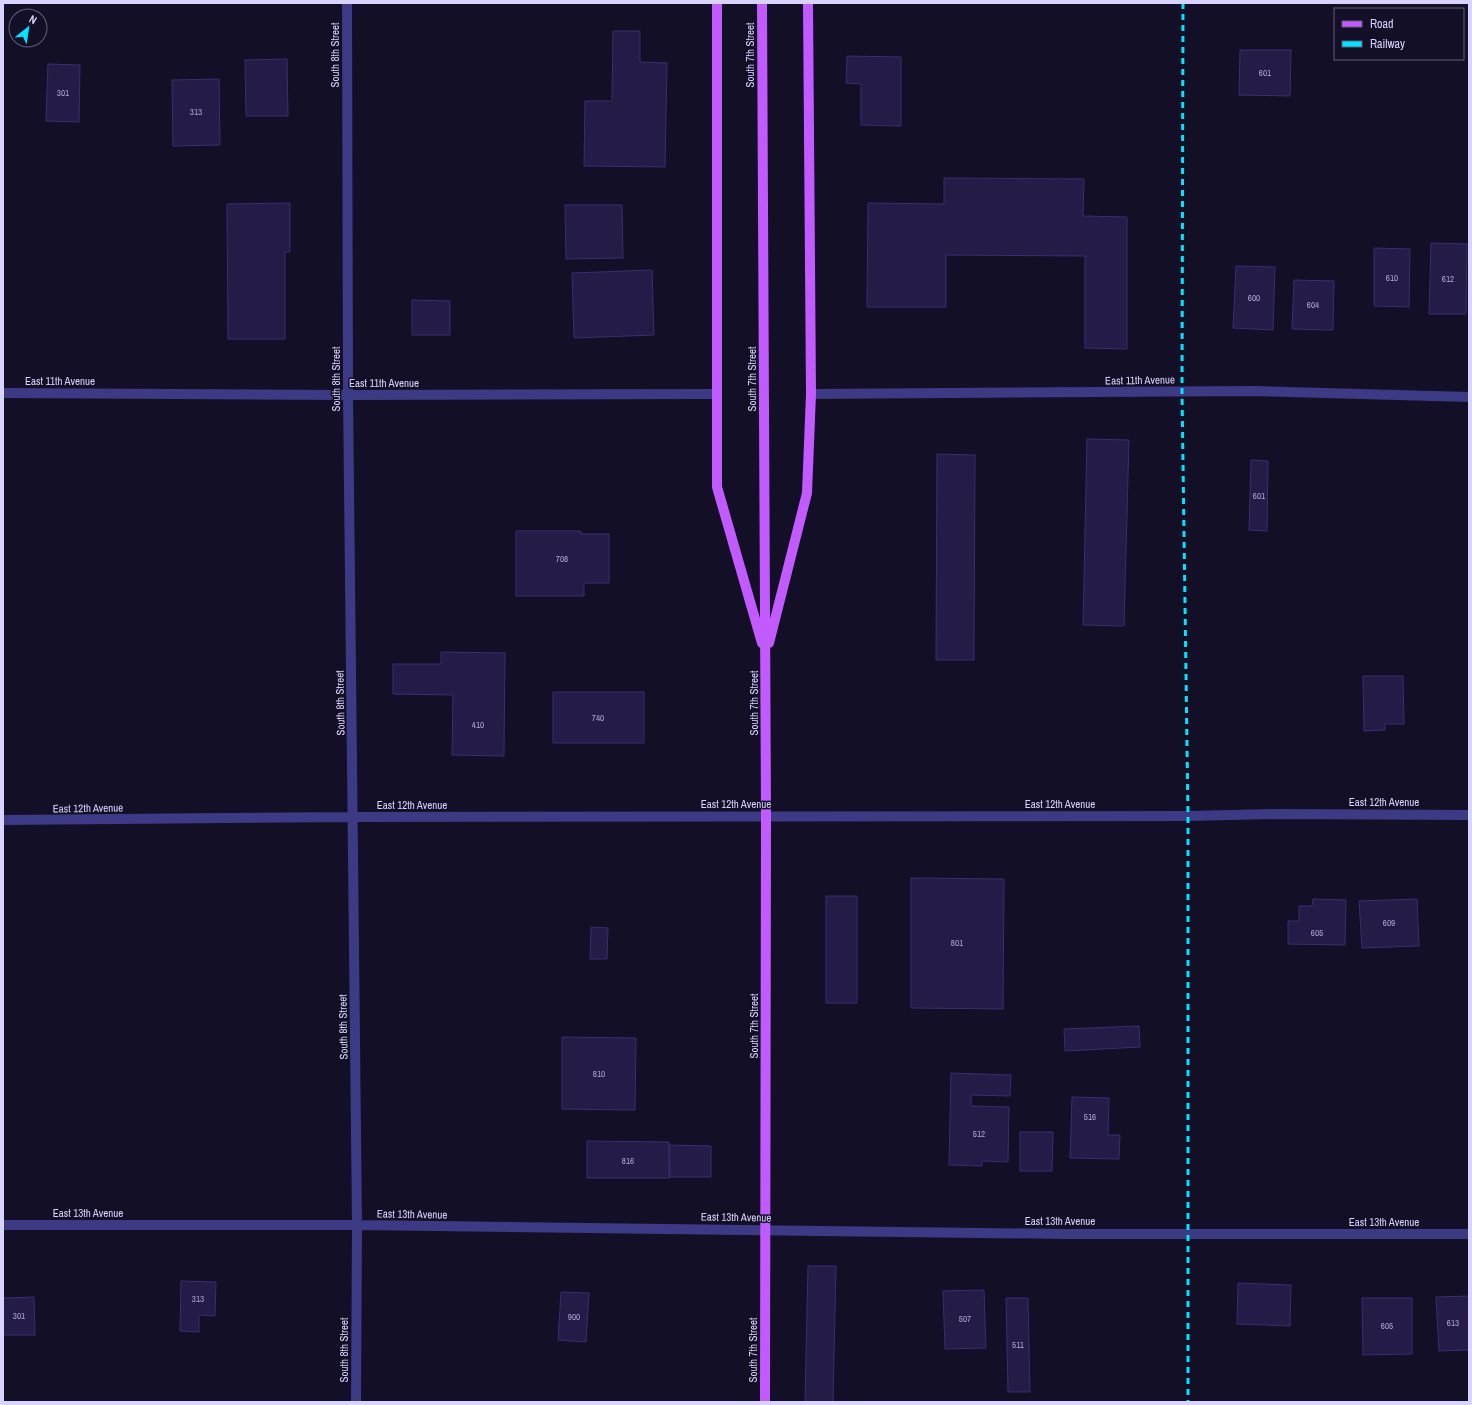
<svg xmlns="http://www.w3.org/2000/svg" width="1472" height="1405" font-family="'Archivo Narrow',sans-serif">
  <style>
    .building { fill: #241b47; stroke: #3b2d73 }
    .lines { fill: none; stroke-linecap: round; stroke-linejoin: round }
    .minor { stroke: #3d3a85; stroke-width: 10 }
    .major { stroke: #c25bff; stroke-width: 10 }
    .rail { stroke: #00e5ff; stroke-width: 3; stroke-dasharray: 6 5; stroke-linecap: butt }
    .labels { text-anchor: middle; stroke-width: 3; stroke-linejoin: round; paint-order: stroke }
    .number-label { font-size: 9px; fill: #aca6d1 }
    .street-label { font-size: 11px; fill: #d9d4ff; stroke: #130f26 }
  </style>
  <rect width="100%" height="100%" fill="#130f26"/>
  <!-- building -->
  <path class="building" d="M613 31H640V62L667 63 665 167 584 166 585 101H612Z
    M1240 50H1291L1290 96 1239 95Z
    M847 56 901 57V126L861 125V84L846 83Z
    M287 59 288 116H246L245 60Z
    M48 64 80 65 79 122 46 121Z
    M219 79 220 145 173 146 172 80Z
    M944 178 1084 179 1083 216 1127 217V349L1085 348V256L946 255V307H867L868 203 944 204Z
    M290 203V252H285V339H228L227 204Z
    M565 205H622L623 258 566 259Z
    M1431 243 1467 244 1466 314H1429Z
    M1374 248 1410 249 1409 307 1374 306Z
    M1236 266 1275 267 1273 330 1233 328Z
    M652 270 654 335 574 338 572 273Z
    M1294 280 1334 281 1333 330 1292 329Z
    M412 300 450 301V335H412Z
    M1087 439 1129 440 1124 626 1083 625Z
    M937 454 975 455 974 660H936Z
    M1251 460 1268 461 1267 531 1249 530Z
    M516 531H581V534H609V583H584V596H516Z
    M441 652 505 653 504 756 452 755 453 695 393 694V664H441Z
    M1363 676H1403L1404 724H1385V730L1364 731Z
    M553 692H644V743H553Z
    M911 878 1004 879 1003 1009 911 1008Z
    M826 896H857V1003H826Z
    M1313 899 1346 900 1345 945 1288 944V921H1299V906H1312Z
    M1417 899 1419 946 1362 948 1359 901Z
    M591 927 608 928 607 959H590Z
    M1139 1026 1140 1047 1065 1051 1064 1029Z
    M562 1037 636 1038 635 1110 562 1109Z
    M951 1073 1011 1075 1010 1096 971 1095V1106L1009 1107 1008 1162 982 1161V1166L949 1165Z
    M1072 1097 1109 1098 1108 1135H1120L1119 1159 1070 1158Z
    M1020 1132H1053L1052 1171H1020Z
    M587 1141 669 1142 670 1178H587Z
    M669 1145 711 1146V1177H669Z
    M808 1266H836L833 1402H805Z
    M181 1281 216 1282 215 1316 199 1315V1332L180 1331Z
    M1238 1283 1291 1285 1290 1326 1237 1324Z
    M984 1290 986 1348 945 1349 943 1291Z
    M561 1292 589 1293 586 1342 558 1340Z
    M1469 1296V1350L1439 1351 1436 1297Z
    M34 1297 35 1335H3V1298Z
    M1006 1298H1028L1030 1392H1008Z
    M1362 1298H1412V1354L1363 1355Z"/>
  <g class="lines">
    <!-- minor -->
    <path class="minor" d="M347 3 348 395 357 1225 356 1402
      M3 393 348 395 716 394
      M811 394 1255 391 1469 397
      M3 820 353 817 1188 816 1276 814 1469 815
      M3 1225H357L1066 1234H1469"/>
    <!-- major -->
    <path class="major" d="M717 3V487L762 643
      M762 3 766 816 765 1402
      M769 643 807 493 811 394 808 3"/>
    <!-- rail -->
    <path class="rail" d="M1183 3 1182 392 1188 816V1402"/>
  </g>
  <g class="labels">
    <!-- number labels -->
    <g class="number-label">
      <text x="1265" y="76">601</text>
      <text x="63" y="96">301</text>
      <text x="196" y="115">313</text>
      <text x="1392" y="281">610</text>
      <text x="1448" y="282">612</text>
      <text x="1254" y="301">600</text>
      <text x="1313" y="308">604</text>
      <text x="1259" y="499">601</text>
      <text x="562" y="562">708</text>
      <text x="598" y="721">740</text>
      <text x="478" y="728">410</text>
      <text x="1389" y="926">609</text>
      <text x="1317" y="936">605</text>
      <text x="957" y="946">801</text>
      <text x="599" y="1077">810</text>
      <text x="1090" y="1120">516</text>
      <text x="979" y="1137">512</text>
      <text x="628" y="1164">816</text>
      <text x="198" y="1302">313</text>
      <text x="19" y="1319">301</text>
      <text x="574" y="1320">900</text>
      <text x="965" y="1322">507</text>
      <text x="1453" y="1326">613</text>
      <text x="1387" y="1329">605</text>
      <text x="1018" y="1348">511</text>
    </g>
    <!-- street labels -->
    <g class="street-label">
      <text transform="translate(335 55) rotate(-90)" y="4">South 8th Street</text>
      <text transform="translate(750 55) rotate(-90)" y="4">South 7th Street</text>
      <text transform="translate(336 379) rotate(-90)" y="4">South 8th Street</text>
      <text transform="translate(752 379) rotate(-90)" y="4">South 7th Street</text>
      <text transform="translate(1140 380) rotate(-1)" y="4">East 11th Avenue</text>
      <text x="60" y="385">East 11th Avenue</text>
      <text x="384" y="387">East 11th Avenue</text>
      <text transform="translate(340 703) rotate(-91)" y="4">South 8th Street</text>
      <text transform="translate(754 703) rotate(-90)" y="4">South 7th Street</text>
      <text x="1384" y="806">East 12th Avenue</text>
      <text x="736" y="808">East 12th Avenue</text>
      <text x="1060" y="808">East 12th Avenue</text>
      <text x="412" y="809">East 12th Avenue</text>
      <text transform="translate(88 808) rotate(-1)" y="4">East 12th Avenue</text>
      <text transform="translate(754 1026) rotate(-90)" y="4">South 7th Street</text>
      <text transform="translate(343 1027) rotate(-91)" y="4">South 8th Street</text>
      <text x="88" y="1217">East 13th Avenue</text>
      <text transform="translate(412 1214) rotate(1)" y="4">East 13th Avenue</text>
      <text transform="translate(736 1217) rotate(1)" y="4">East 13th Avenue</text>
      <text x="1060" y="1225">East 13th Avenue</text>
      <text x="1384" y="1226">East 13th Avenue</text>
      <text transform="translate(344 1350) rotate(-90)" y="4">South 8th Street</text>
      <text transform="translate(753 1350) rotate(-90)" y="4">South 7th Street</text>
    </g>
  </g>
  <!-- border -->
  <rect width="1472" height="1405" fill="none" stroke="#d9d4ff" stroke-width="8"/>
  <!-- legend -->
  <rect x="1334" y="8" width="130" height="52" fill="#130f26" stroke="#625e7d"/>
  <rect x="1342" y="21" width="20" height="6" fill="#c25bff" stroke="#625e7d"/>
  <text x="1370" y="28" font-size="12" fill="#d9d4ff">Road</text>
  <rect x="1342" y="41" width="20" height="6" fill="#00e5ff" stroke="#625e7d"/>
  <text x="1370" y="48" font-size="12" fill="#d9d4ff">Railway</text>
  <!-- north arrow -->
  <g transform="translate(28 28) rotate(30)"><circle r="19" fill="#130f26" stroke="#625e7d"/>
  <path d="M0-3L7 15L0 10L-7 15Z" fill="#00e5ff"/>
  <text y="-6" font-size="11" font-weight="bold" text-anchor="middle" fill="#d9d4ff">N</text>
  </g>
</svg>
